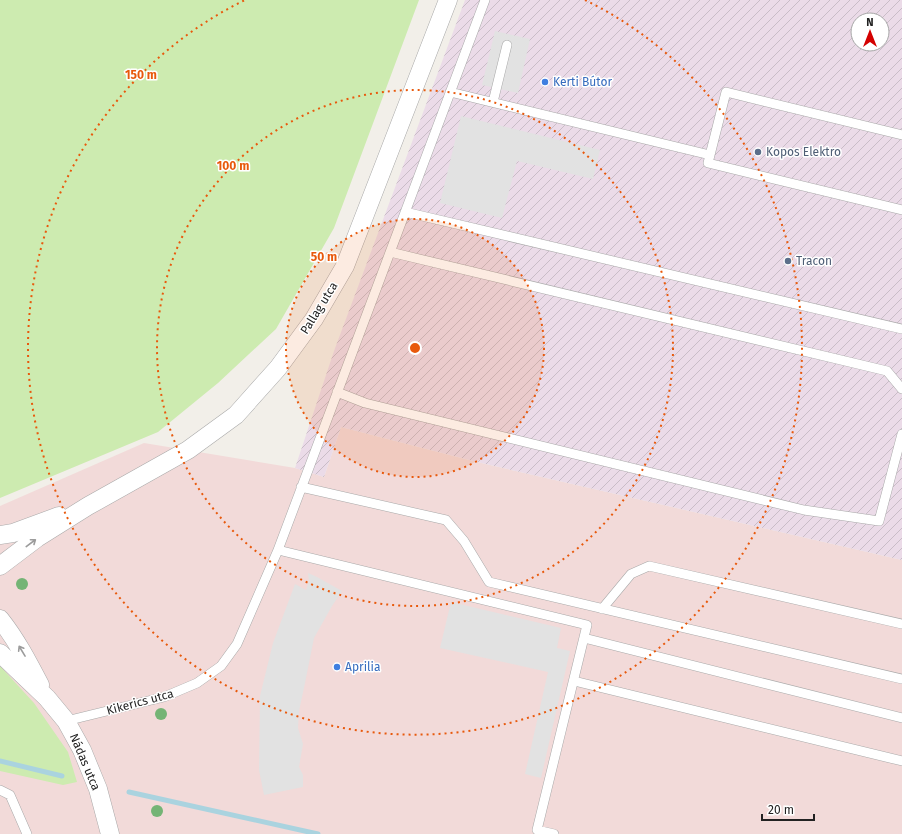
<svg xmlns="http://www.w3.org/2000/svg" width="902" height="834" font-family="'Fira Sans',sans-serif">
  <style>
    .commercial { fill: #f2dad9 }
    .industrial { fill: url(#industrial-furrows); fill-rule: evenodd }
    .grass { fill: #cdebb0 }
    .parking { fill: #e2e2e2 }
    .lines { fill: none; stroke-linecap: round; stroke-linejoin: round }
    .stream { stroke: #aad3df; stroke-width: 5 }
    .service-casing { stroke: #a9a9a9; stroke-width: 10 }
    .minor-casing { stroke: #a9a9a9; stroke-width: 19 }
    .service { stroke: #fff; stroke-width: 9 }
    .minor { stroke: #fff; stroke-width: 18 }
    .tree { fill: #74b475 }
    .oneway { stroke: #9c9c9c }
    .ring { fill: none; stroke: #e8590c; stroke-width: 2; stroke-dasharray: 2 4 }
    .shop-dot { fill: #3f7fe0; stroke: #fff; stroke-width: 1.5 }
    .service-dot { fill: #5c6f8a; stroke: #fff; stroke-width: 1.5 }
    .labels { text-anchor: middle; stroke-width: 3; stroke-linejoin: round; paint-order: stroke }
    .shop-label { font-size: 12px; fill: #366cbe; stroke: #fff; text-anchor: start }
    .service-label { font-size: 12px; fill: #4e5e75; stroke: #fff; text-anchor: start }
    .street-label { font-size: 12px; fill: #222; stroke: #fff }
    .centre { fill: #e8590c; stroke: #fff; stroke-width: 2 }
    .ring-label { font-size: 12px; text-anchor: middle; font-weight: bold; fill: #e8590c; stroke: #fff; stroke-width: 3; stroke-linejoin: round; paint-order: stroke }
  </style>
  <defs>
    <pattern id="industrial-furrows" width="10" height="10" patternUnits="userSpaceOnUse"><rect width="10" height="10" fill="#ebdbe8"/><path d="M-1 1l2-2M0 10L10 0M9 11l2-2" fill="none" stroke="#c9bcc7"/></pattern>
  </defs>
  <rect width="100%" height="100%" fill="#f2efe9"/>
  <!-- commercial -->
  <path class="commercial" d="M341 427 477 462 902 560V834H0V506L144 443 295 468 324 477Z"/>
  <!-- industrial -->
  <path class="industrial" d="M465 0H902V560L477 462 341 427 324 477 295 468 334 351ZM858 20H882V44H858Z"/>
  <!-- grass -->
  <path class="grass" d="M0 0H419L334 228 276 329 218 383 158 432 0 498Z
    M0 666 34 703 68 752 77 782 63 785 0 771Z"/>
  <!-- parking -->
  <path class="parking" d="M495 31 530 39 518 93 482 85Z
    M461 116 600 150 593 179 517 161 502 218 440 203Z
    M308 573 317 577 342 591 332 606 314 638 305 683 299 711 298 728 303 744 299 767 303 775V787L264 795 259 770 260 696 273 643 295 584 306 590 309 581Z
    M451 602 561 628 557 648 570 651 541 778 525 774 548 672 440 648Z"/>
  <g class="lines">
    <!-- stream -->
    <path class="stream" d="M0 761 62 776
      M129 792 318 834"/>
    <defs>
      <path id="service" d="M450 92 710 155
        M493 102 507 45
        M902 135 726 92 708 163 902 210
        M405 212 902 329
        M390 252 887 371 902 389
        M337 392 365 403 804 510 879 521 902 434
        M301 487 446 520 464 541 489 582 902 679
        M278 550 587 625 537 830 554 834
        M602 609 631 574 649 566 902 624
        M584 638 902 718
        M574 681 902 761
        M66 721 164 697 197 683 221 666 237 644 278 550 485 0
        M0 790 10 795 27 834"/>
      <path id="minor" d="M0 535 13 533 59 516
        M0 566 37 538 88 506 188 450 236 415 278 368 314 319 345 266 448 0
        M0 619C16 639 28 662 40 685
        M0 653 47 698 66 721 82 750 98 789 110 834"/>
    </defs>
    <!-- service casing -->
    <use href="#service" class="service-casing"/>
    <!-- minor casing -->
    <use href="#minor" class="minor-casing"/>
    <!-- service -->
    <use href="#service" class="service"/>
    <!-- minor -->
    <use href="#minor" class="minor"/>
  </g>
  <!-- trees -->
  <g class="tree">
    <circle cx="22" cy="584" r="6"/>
    <circle cx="161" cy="714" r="6"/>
    <circle cx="157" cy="811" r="6"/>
  </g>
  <!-- one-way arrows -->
  <defs><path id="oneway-shaft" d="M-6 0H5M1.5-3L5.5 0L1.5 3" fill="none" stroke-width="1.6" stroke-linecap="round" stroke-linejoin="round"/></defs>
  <g class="oneway">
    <use href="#oneway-shaft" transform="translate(31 543) rotate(-37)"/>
    <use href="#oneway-shaft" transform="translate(22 651) rotate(-121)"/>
  </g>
  <!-- distance rings -->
  <circle cx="415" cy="348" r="129" fill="#e8590c" fill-opacity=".12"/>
  <g class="ring">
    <circle cx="415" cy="348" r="129"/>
    <circle cx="415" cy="348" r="258"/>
    <path d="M585 0A387 387 0 1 1 245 0"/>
  </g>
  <!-- markers -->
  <g class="shop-dot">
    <circle cx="545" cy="82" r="4"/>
    <circle cx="337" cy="667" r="4"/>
  </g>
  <g class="service-dot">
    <circle cx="758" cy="152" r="4"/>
    <circle cx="788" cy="261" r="4"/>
  </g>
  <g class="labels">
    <!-- shop labels -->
    <g class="shop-label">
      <text x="553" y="86">Kerti Bútor</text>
      <text x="345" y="671">Aprilia</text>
    </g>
    <!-- service labels -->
    <g class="service-label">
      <text x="766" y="156">Kopos Elektro</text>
      <text x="796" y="265">Tracon</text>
    </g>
    <!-- street labels -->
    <g class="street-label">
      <text transform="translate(319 308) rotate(-58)" y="4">Pallag utca</text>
      <text transform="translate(140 702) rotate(-15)" y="4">Kikerics utca</text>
      <text transform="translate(85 762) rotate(67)" y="4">Nádas utca</text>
    </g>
  </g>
  <circle cx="415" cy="348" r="6" class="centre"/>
  <g class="ring-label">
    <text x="141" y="79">150 m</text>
    <text x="233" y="170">100 m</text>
    <text x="324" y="261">50 m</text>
  </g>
  <!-- north arrow -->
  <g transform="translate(870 32)"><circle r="19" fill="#ffffff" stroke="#a7a7a7"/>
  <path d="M0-3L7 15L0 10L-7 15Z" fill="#d40000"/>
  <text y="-6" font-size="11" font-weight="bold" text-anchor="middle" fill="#222222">N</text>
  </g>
  <!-- scale -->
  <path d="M762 814v6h52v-6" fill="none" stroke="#222222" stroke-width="2"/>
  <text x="768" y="814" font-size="12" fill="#222222" stroke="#ffffff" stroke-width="3" paint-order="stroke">20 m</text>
</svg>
